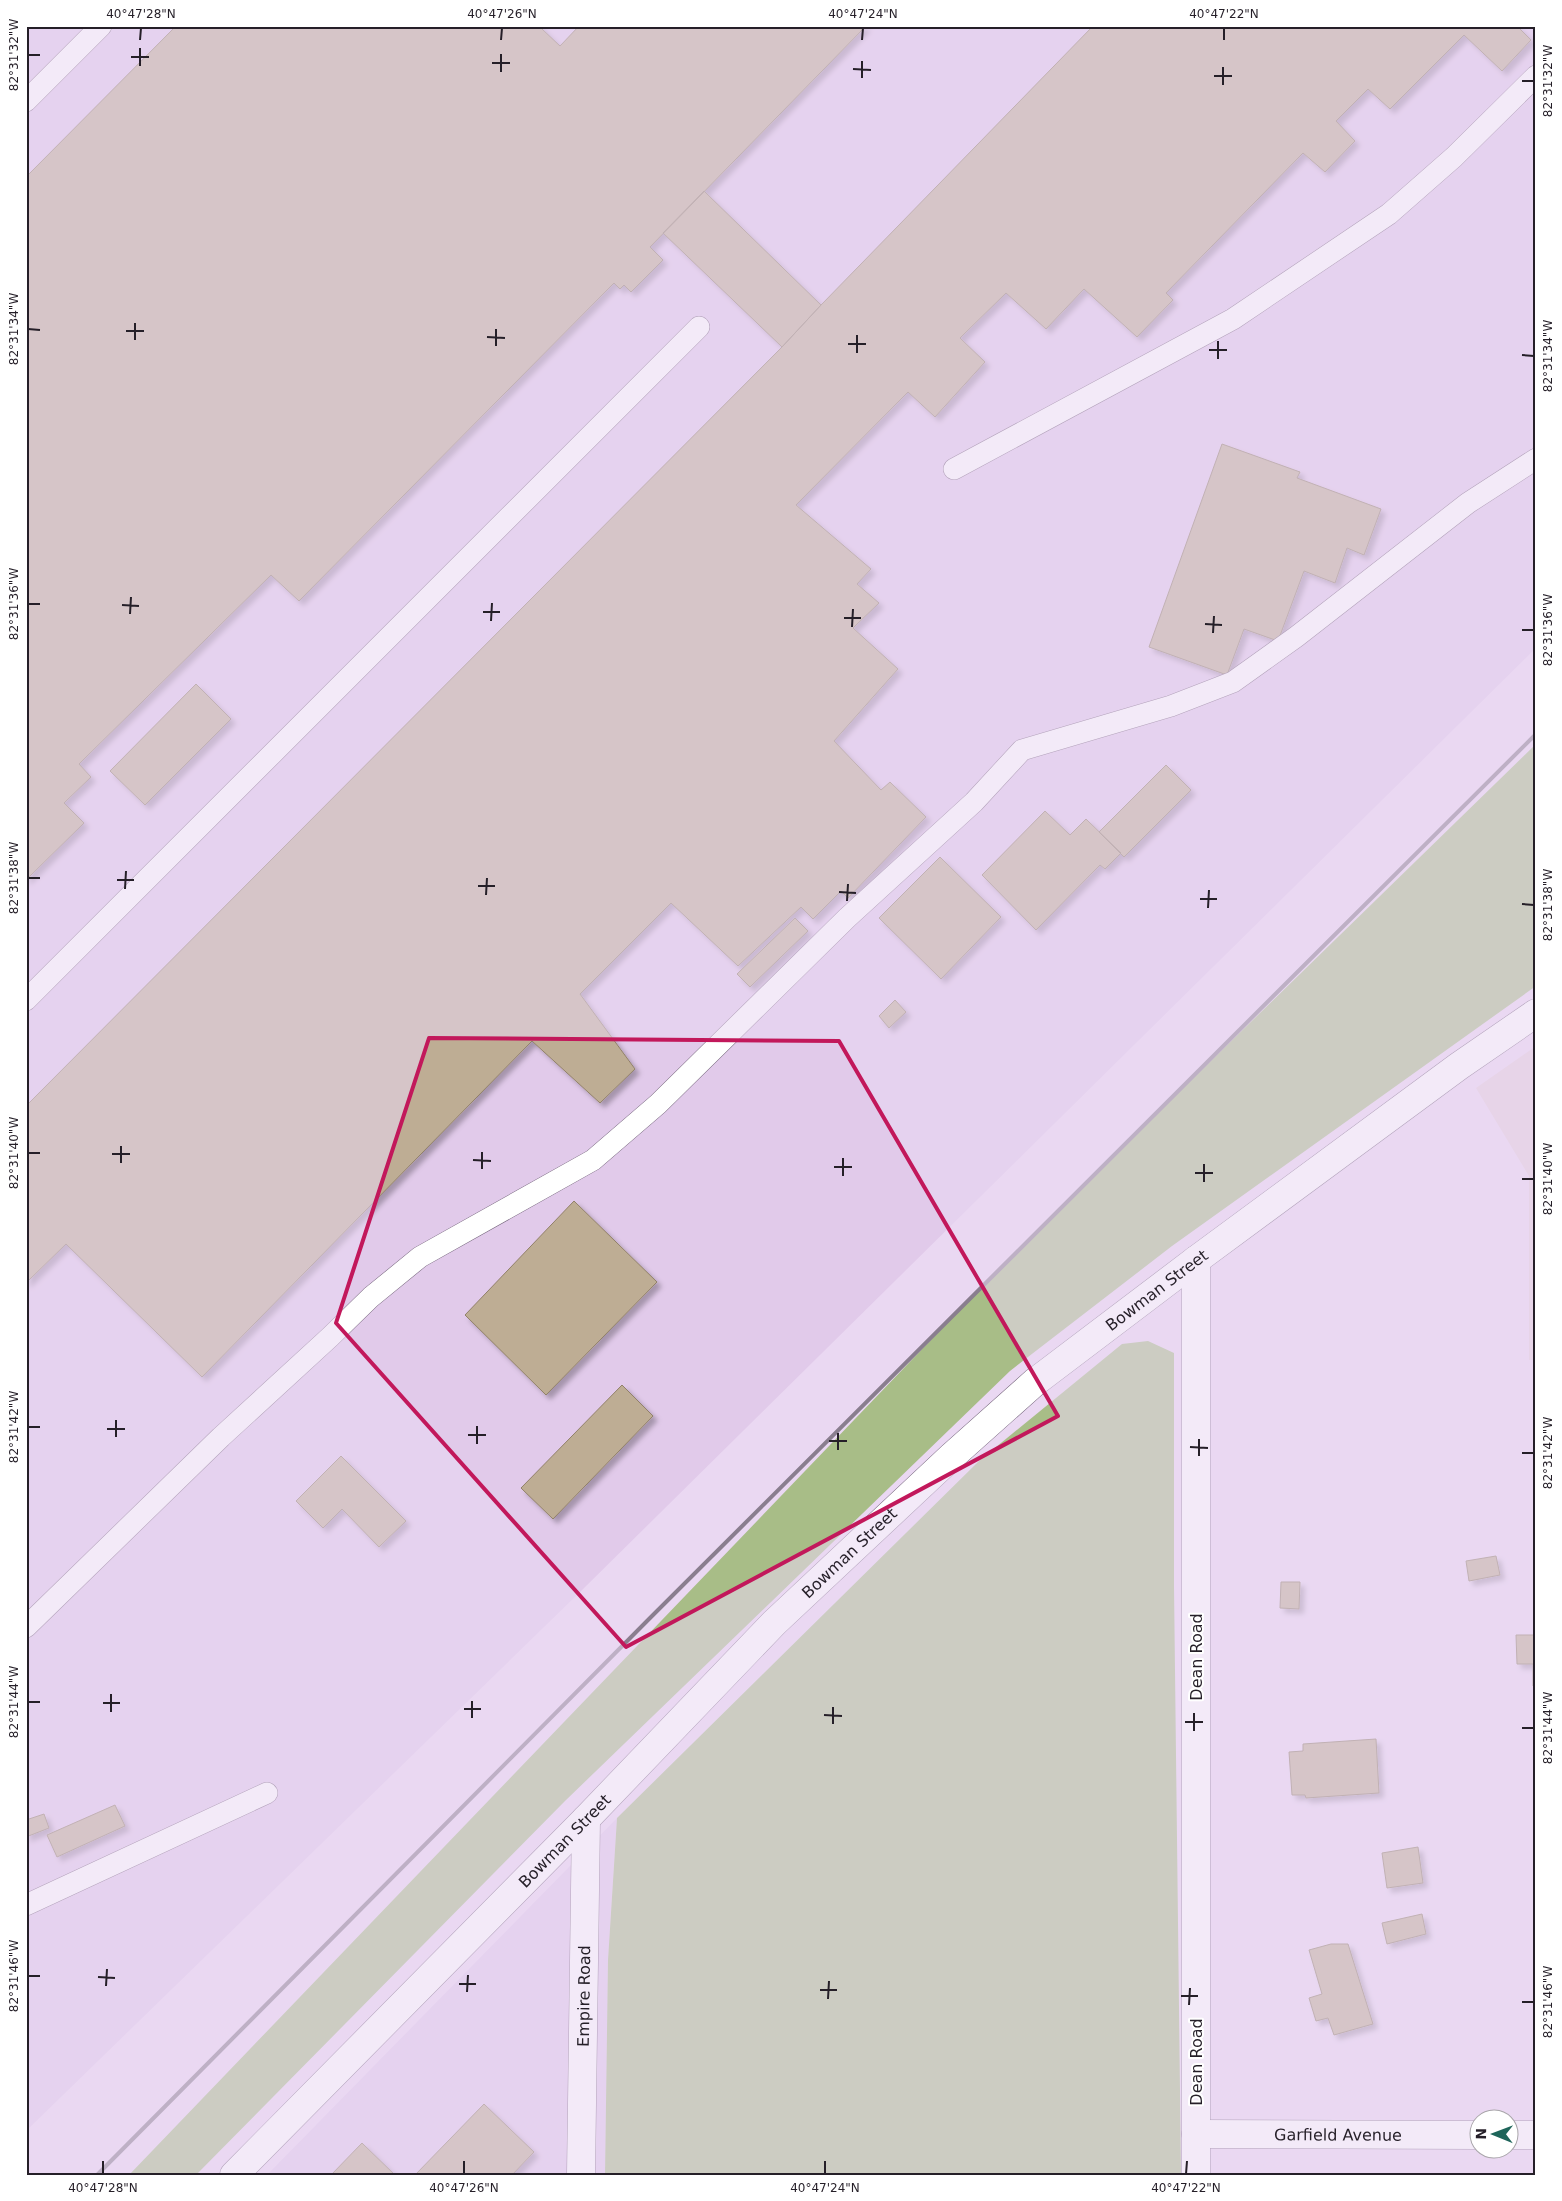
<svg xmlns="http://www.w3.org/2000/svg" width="1562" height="2201" font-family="'DejaVu Sans',sans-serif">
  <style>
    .commercial { fill: #e5cedb }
    .built { fill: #e1caea }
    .green { fill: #a8bd87 }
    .building { fill: #bead94; stroke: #918169; filter: url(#shadow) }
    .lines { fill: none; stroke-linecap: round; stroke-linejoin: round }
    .service-casing { stroke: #726279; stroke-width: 22 }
    .minor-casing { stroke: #726279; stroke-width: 29 }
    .tertiary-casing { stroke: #726279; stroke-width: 29 }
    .service { stroke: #fff; stroke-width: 21 }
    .minor { stroke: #fff; stroke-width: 28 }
    .tertiary { stroke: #fff; stroke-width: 28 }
    .rail { stroke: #8a7e8f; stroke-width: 4 }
    .marked { fill: none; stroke: #c2185b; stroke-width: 4; stroke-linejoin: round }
    .ticks { fill: none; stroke: #251f28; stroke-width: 2 }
    .labels { text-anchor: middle; stroke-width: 4; stroke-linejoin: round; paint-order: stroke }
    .street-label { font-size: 16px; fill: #251f28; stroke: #fff }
    .neatline { fill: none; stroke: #251f28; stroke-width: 2 }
    .ticks-label { font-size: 12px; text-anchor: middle; fill: #251f28 }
  </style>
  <defs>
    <filter id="shadow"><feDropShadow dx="4.5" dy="4.5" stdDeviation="2.5" flood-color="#0004"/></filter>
  </defs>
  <rect width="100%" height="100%" fill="#ead8f2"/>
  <!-- commercial -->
  <path class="commercial" d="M1536 1046V1360H1529V1176L1476 1088Z"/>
  <!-- built -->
  <path class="built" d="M26 26H1536V648L579 1593 26 2131Z
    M617 1818 608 1960 605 2175H267Z"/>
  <!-- green -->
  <path class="green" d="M1536 744V986L1172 1246 1010 1371 565 1801 196 2175H129L1025 1242Z
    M1148 1341 1174 1353V1586L1181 2175H605L608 1960 617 1818 979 1461 1122 1344Z"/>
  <!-- building -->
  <path class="building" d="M176 26H542L541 28 560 46 579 26H866L650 247 663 260 631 292 624 285 620 289 614 283 299 601 271 575 79 764 91 777 64 803 84 823 26 880V177Z
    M1093 26H1517L1531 40 1502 71 1464 35 1390 109 1368 89 1336 121 1355 141 1325 172 1303 153 1166 293 1173 300 1137 337 1084 289 1046 329 1006 293 960 338 985 362 935 417 908 392 796 505 871 569 857 584 879 603 853 628 898 669 834 741 881 790 890 782 926 817 848 898 841 891 813 919 801 907 738 966 671 903 580 994 635 1069 600 1103 532 1041 202 1377 66 1244 26 1283V1106L782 347 821 305Z
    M704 191 821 305 782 347 663 233Z
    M1222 444 1300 472 1297 478 1381 509 1364 555 1347 548 1335 583 1304 571 1278 641 1244 629 1227 675 1149 647Z
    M196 684 231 719 145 805 110 771Z
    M1166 765 1191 790 1124 857 1099 832Z
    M1045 811 1070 835 1086 819 1121 853 1105 869 1100 865 1036 930 982 875Z
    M940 857 1001 917 941 979 879 918Z
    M795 918 808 931 750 987 737 974Z
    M895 1000 906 1012 889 1028 879 1016Z
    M574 1201 657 1282 546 1395 465 1315Z
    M622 1385 653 1416 553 1519 521 1488Z
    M341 1456 406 1521 379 1547 342 1509 323 1528 296 1501Z
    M1496 1556 1500 1575 1469 1581 1466 1561Z
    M1281 1582H1300L1299 1609 1280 1608Z
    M1516 1635H1536V1686H1533V1664H1517Z
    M1376 1739 1379 1793 1306 1798 1305 1795H1292L1289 1752 1303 1751V1744Z
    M115 1805 125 1826 57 1857 47 1835Z
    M44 1814 49 1828 26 1837V1820Z
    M1418 1847 1423 1883 1387 1888 1382 1853Z
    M1422 1914 1426 1934 1387 1944 1382 1923Z
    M1331 1944H1348L1373 2024 1334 2035 1328 2018 1316 2021 1309 1998 1322 1994 1309 1950Z
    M484 2104 534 2152 512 2175H415Z
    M362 2143 395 2175H331Z"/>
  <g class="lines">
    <defs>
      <path id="service" d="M26 101 101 26
        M954 469 1233 319 1389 214 1454 157 1536 76
        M26 1000 699 327
        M26 1627 221 1437 330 1337 371 1297 420 1257 593 1160 658 1104 847 918 974 802 1022 750 1171 706 1233 682 1296 637 1468 503 1536 459
        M26 1905 267 1793"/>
      <g id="minor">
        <path d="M1196 1260V2175"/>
        <path id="s1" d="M1196 2134 1480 2135"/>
        <path d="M1510 2135H1536"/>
        <path id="s2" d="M581 2175 586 1819"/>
      </g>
      <g id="tertiary">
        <path id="s3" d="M234 2175 586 1819 774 1623 951 1457 1035 1382 1196 1260 1459 1066 1536 1013"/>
      </g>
    </defs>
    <!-- service casing -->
    <use href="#service" class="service-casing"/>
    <!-- minor casing -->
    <use href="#minor" class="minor-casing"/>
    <!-- tertiary casing -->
    <use href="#tertiary" class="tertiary-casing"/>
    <!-- service -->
    <use href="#service" class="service"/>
    <!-- minor -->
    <use href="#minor" class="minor"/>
    <!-- tertiary -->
    <use href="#tertiary" class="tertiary"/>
    <!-- rail -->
    <path class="rail" d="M97 2175 650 1618 1536 734"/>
  </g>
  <!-- marked area -->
  <path d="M0 0H1562V2201H0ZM429 1038 839 1041 1058 1416 626 1647 336 1323Z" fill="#ead8f2" fill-opacity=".55" fill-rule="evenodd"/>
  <path class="marked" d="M429 1038 839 1041 1058 1416 626 1647 336 1323Z"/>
  <!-- ticks -->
  <path class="ticks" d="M140 40 141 28M501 40 502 28M862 40 863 28M1224 40V28M28 55H40M131 57H149M492 63H510M140 66V48M853 69 871 70M501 72V54M1214 76H1232M862 78V61M1522 81H1534M1223 85V67M28 329 40 330M126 331H144M487 337 505 338M135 340V323M848 344H866M496 346V329M1209 350H1227M857 353V335M1522 355 1534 356M1218 359V341M28 604H40M122 605 139 606M483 612H500M130 614 131 597M844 618H861M491 621 492 603M1205 624 1222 625M852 627 853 609M1522 630H1534M1213 633 1214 616M28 878H40M117 880H134M478 886H495M125 889 126 871M839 892 856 893M486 895 487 878M1200 899H1217M847 901 848 884M1522 904 1534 905M1208 908 1209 890M28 1153H40M112 1154H130M473 1160 491 1161M121 1163V1146M834 1167H852M482 1169V1152M1195 1173H1213M843 1176V1158M1522 1179H1534M1204 1182V1164M28 1427H40M107 1429H125M468 1435H486M116 1437V1420M829 1441H847M477 1444V1426M1190 1447 1208 1448M838 1450V1433M1522 1453H1534M1199 1456V1439M28 1702H40M103 1703H120M464 1709H481M111 1712V1694M824 1715 842 1716M472 1718V1701M1185 1722H1203M833 1724V1707M1522 1728H1534M1194 1731V1713M28 1976H40M98 1977 115 1978M459 1984H476M106 1986 107 1969M820 1990H837M467 1992 468 1975M1181 1996H1198M828 1999 829 1981M1522 2002H1534M1189 2005 1190 1988M103 2174V2161M464 2174V2161M825 2174V2161M1186 2174 1187 2161"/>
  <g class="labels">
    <!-- street labels -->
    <g class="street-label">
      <text dy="6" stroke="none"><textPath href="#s3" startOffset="1280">Bowman Street</textPath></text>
      <text dy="6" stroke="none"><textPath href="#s3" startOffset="875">Bowman Street</textPath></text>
      <text transform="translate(1196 1657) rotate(-90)" y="6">Dean Road</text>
      <text dy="6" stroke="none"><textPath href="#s3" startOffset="470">Bowman Street</textPath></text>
      <text dy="6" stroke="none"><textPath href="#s2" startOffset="179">Empire Road</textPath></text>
      <text transform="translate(1196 2062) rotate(-90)" y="6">Dean Road</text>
      <text dy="6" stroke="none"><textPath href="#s1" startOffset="142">Garfield Avenue</textPath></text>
    </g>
  </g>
  <!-- border -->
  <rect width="1562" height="2201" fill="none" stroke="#ffffff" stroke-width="55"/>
  <!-- north arrow -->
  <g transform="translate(1494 2134) rotate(271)"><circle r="24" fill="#ffffff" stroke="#a8a5a9"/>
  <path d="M0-4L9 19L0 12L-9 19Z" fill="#1e655a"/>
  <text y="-8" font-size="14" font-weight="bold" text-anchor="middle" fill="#251f28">N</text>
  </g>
  <rect x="28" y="28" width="1506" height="2146" class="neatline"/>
  <g class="ticks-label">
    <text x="141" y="18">40°47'28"N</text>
    <text x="502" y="18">40°47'26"N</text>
    <text x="863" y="18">40°47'24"N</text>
    <text x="1224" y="18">40°47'22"N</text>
    <text transform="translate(14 55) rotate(-90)" y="4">82°31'32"W</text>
    <text transform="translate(1548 81) rotate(-90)" y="4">82°31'32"W</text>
    <text transform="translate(14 329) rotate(-90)" y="4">82°31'34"W</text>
    <text transform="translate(1548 356) rotate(-90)" y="4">82°31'34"W</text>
    <text transform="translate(14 604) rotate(-90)" y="4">82°31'36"W</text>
    <text transform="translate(1548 630) rotate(-90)" y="4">82°31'36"W</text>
    <text transform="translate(14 878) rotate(-90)" y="4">82°31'38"W</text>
    <text transform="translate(1548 905) rotate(-90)" y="4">82°31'38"W</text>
    <text transform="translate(14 1153) rotate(-90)" y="4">82°31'40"W</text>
    <text transform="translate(1548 1179) rotate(-90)" y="4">82°31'40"W</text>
    <text transform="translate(14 1427) rotate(-90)" y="4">82°31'42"W</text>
    <text transform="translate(1548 1453) rotate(-90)" y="4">82°31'42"W</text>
    <text transform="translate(14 1702) rotate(-90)" y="4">82°31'44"W</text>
    <text transform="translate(1548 1728) rotate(-90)" y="4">82°31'44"W</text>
    <text transform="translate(14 1976) rotate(-90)" y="4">82°31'46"W</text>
    <text transform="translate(1548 2002) rotate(-90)" y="4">82°31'46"W</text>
    <text x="103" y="2192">40°47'28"N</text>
    <text x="464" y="2192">40°47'26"N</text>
    <text x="825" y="2192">40°47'24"N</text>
    <text x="1186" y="2192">40°47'22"N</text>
  </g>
</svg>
